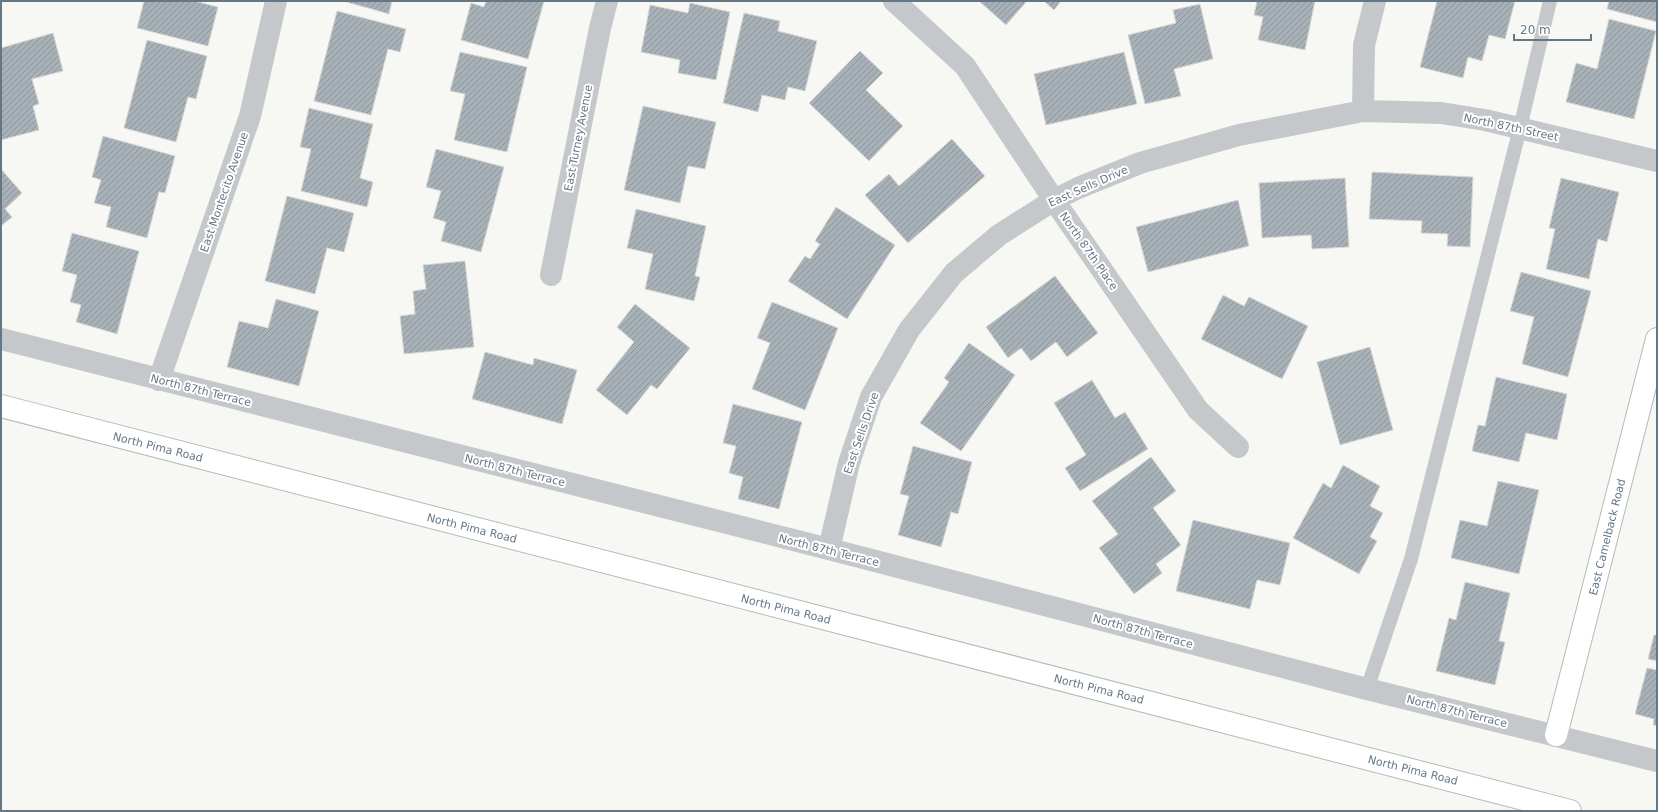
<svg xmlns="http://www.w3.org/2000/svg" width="1658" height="812" font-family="'DejaVu Sans',sans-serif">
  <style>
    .building { fill: url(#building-hatch); stroke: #d8d8d6 }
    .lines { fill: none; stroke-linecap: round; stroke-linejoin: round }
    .secondary-casing { stroke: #b4babe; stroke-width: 24 }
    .lane { stroke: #c4c8cb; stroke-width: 14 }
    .street { stroke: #c4c8cb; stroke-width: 22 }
    .secondary { stroke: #fff; stroke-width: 22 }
    .labels { text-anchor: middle; stroke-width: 4; stroke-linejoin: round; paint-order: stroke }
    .street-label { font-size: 11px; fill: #657785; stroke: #fff }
  </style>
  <defs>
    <pattern id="building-hatch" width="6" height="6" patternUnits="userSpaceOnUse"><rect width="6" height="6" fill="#a8b1b7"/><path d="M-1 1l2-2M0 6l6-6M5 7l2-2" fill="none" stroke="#8c959a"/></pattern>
  </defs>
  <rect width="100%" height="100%" fill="#f7f7f3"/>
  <!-- building -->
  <path class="building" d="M144 1H194L218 7 208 46 137 28Z
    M343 1H392L389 14Z
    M486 1H544L528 59 461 40 471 3 484 7Z
    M979 1H1027L1006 25Z
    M1044 1H1061L1054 10Z
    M1257 1H1315L1305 50 1258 40 1263 17 1254 15Z
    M1437 1H1515L1505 39 1489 35 1482 61 1468 57 1463 78 1420 67Z
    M1609 1H1657V22L1607 9Z
    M690 3 730 12 716 80 678 73 680 60 641 52 650 5 688 13Z
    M1200 4 1213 59 1174 69 1181 96 1145 104 1128 35 1176 23 1173 10Z
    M337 11 406 29 400 52 388 49 371 115 314 101Z
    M744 13 780 21 778 31 817 41 805 91 788 87 785 100 762 95 758 112 723 103Z
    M1609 19 1656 31 1634 119 1566 102 1576 63 1597 69Z
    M53 33 63 71 32 79 39 104 33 106 39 130 1 140V48Z
    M147 40 207 56 196 99 188 97 176 142 124 128Z
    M860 51 883 73 866 90 903 126 869 161 809 103Z
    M460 52 527 67 507 152 454 140 465 94 450 91Z
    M1124 52 1137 104 1046 125 1034 74Z
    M643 106 716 122 705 169 688 166 680 203 624 190Z
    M309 108 373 124 360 178 373 182 367 207 301 191 311 149 300 147Z
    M103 136 175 156 165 193 159 192 147 238 106 227 111 207 94 203 101 180 92 177Z
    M952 139 985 176 908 243 865 195 889 174 899 186Z
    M436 149 504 167 481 252 441 241 446 222 433 218 441 191 426 187Z
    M1 169 22 193 5 209 12 217 1 226Z
    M1372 172 1473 177 1470 247 1447 246 1448 234 1421 233 1422 221 1369 219Z
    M1345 178 1349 247 1312 249 1311 235 1262 238 1259 183Z
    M1561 178 1619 192 1607 242 1598 239 1589 279 1546 269 1555 229 1549 228Z
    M287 196 354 213 344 252 327 248 315 294 265 281Z
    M1238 200 1249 246 1148 272 1136 227Z
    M836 207 895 245 847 319 788 281 805 256 810 259 820 244 815 241Z
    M636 209 706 226 695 276 700 277 694 301 645 289 653 254 627 248Z
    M72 233 139 251 117 334 76 322 81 305 70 302 77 275 62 271Z
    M465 261 474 347 404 354 400 316 415 314 413 291 426 289 423 265Z
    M1521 272 1591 291 1568 377 1522 364 1534 317 1510 311Z
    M1055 276 1098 333 1067 357 1056 342 1031 361 1021 348 1008 358 986 327Z
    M1223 295 1244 306 1249 297 1308 326 1282 379 1201 339Z
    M276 299 319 311 299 386 227 367 239 321 268 328Z
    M772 302 838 328 805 410 752 389 770 343 757 338Z
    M635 304 690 348 657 389 651 385 627 415 596 390 634 342 617 327Z
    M969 343 1015 375 961 451 920 423 949 382 944 378Z
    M1370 347 1393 430 1340 445 1317 362Z
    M485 352 533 365 534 358 577 370 562 424 472 399Z
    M1496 377 1567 394 1557 440 1526 433 1519 462 1472 451 1478 425 1485 426Z
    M1092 380 1115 418 1125 412 1148 449 1080 491 1065 468 1086 455 1054 403Z
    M733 404 802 422 779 509 738 499 743 477 729 473 736 446 723 443Z
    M913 446 972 462 958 514 951 512 941 547 898 535 909 496 900 494Z
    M1151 457 1176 491 1153 508 1181 545 1156 564 1162 573 1134 594 1099 548 1118 534 1092 501Z
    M1343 465 1380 486 1370 506 1383 513 1370 537 1377 541 1359 574 1293 538 1323 483 1331 488Z
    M1498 481 1539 490 1519 574 1451 558 1460 520 1487 526Z
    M1193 520 1290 543 1280 585 1257 580 1250 609 1176 591Z
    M1465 582 1510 593 1499 641 1505 642 1495 685 1436 671 1449 618 1456 620Z
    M1654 635H1657V661L1648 659Z
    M1647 668 1657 670V726L1653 725 1654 719 1635 714Z"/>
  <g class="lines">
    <defs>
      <path id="secondary" d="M1 406 1570 811
        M1556 735 1657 339"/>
    </defs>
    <!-- secondary casing -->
    <use href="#secondary" class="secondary-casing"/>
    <!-- lane -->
    <path class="lane" d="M1367 689 1411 559 1520 128 1550 1"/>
    <!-- street -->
    <path class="street" d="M894 1 965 66 1054 200 1198 410 1238 447
      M1363 111 1441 113 1485 120 1657 161
      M551 275 600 28 607 1
      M1 339 829 549 1367 689 1657 761
      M159 380 250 116 276 1
      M829 549 849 463 871 397 909 330 954 273 999 235 1054 200 1078 188 1140 163 1239 135 1363 111 1364 45 1375 1"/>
    <!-- secondary -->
    <use href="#secondary" class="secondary"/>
  </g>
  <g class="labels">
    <!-- street labels -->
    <g class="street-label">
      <text transform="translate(1511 127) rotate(12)" y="4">North 87th Street</text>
      <text transform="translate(578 138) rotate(-79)" y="4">East Turney Avenue</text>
      <text transform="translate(1088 186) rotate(-24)" y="4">East Sells Drive</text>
      <text transform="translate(224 192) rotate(-71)" y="4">East Montecito Avenue</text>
      <text transform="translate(1089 251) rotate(55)" y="4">North 87th Place</text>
      <text transform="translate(201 390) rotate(14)" y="4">North 87th Terrace</text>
      <text transform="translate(861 433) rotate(-71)" y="4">East Sells Drive</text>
      <text transform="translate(158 447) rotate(14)" y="4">North Pima Road</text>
      <text transform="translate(515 470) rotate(14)" y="4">North 87th Terrace</text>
      <text transform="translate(472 528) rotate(14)" y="4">North Pima Road</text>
      <text transform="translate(1607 537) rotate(-76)" y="4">East Camelback Road</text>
      <text transform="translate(829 550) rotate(14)" y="4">North 87th Terrace</text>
      <text transform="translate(786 609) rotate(14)" y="4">North Pima Road</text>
      <text transform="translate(1143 631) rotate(15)" y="4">North 87th Terrace</text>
      <text transform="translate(1099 689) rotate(14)" y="4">North Pima Road</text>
      <text transform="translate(1457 711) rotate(14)" y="4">North 87th Terrace</text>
      <text transform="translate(1413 770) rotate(14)" y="4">North Pima Road</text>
    </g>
  </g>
  <!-- border -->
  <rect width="1658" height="812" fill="none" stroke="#657785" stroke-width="4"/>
  <!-- scale -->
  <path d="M1514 34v6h77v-6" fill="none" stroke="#657785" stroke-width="2"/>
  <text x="1520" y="34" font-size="12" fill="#657785" stroke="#ffffff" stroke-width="3" paint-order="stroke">20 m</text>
</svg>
